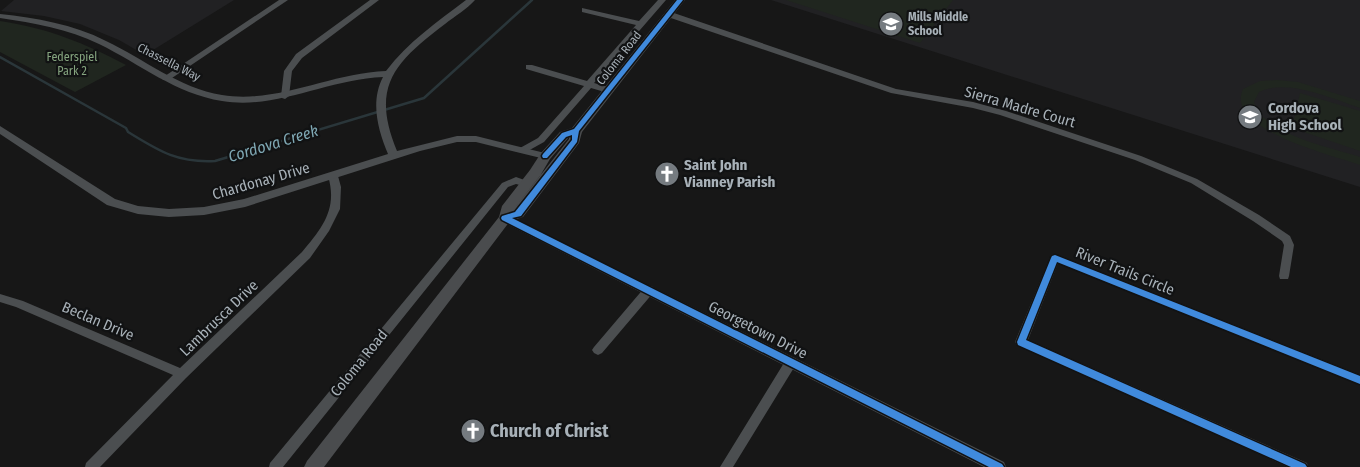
<svg xmlns="http://www.w3.org/2000/svg" width="1360" height="467" font-family="'Fira Sans Condensed',sans-serif">
  <style>
    .built { fill: #212123 }
    .green { fill: #20261f }
    .lines { fill: none; stroke-linecap: round; stroke-linejoin: round }
    .stream { stroke: #2a363a; stroke-width: 2.5 }
    .minor { fill: #4b4e50; fill-rule: evenodd }
    .tertiary { fill: #4b4e50; fill-rule: evenodd }
    .secondary { fill: #4a4c4e; fill-rule: evenodd }
    .cycleway-casing { stroke: #111213; stroke-width: 3 }
    .cycleway { fill: #408adc; fill-rule: evenodd }
    .labels { text-anchor: middle; stroke-width: 4.5; stroke-linejoin: round; paint-order: stroke }
    .far-poi-label { font-size: 12px; font-weight: bold; fill: #a8b1b8; stroke: #111213; text-anchor: start }
    .far-park-label { font-size: 12px; fill: #85a47f; stroke: #111213 }
    .far-street-label { font-size: 12px; fill: #a8b1b8; stroke: #111213 }
    .street-label { font-size: 15px; fill: #a8b1b8; stroke: #111213 }
    .poi-label { font-size: 15px; font-weight: bold; fill: #a8b1b8; stroke: #111213; text-anchor: start }
    .water-label { font-size: 16px; font-style: italic; fill: #7fa8b4; stroke: #111213 }
    .near-poi-label { font-size: 18px; font-weight: bold; fill: #a8b1b8; stroke: #111213; text-anchor: start }
  </style>
  <rect width="100%" height="100%" fill="#171717"/>
  <!-- built -->
  <path class="built" d="M14 0H234L145 55 119 40 80 24 44 16 1 11Z
    M771 0H1360V187L919 47Z"/>
  <!-- green -->
  <path class="green" d="M786 0H953L920 43Z
    M0 21C50 29 82 42 126 65L75 92 0 52Z
    M1277 80 1298 82 1360 101V108C1333 99 1287 78 1259 92L1254 102C1262 134 1332 148 1360 157V165C1335 156 1224 130 1243 89L1260 81Z
    M1300 93 1360 111V151L1292 128Z"/>
  <g class="lines">
    <!-- stream -->
    <path class="stream" d="M0 57 126 128 128 132C159 151 177 163 215 161L424 98 532 0"/>
    <!-- minor -->
    <path class="minor" d="M279 0H288L169 80H163L162 78Z
      M370 0H379L302 58 292 71 289 96 285 99 282 98 281 96 284 71 296 54Z
      M658 0H666L594 83 611 88V92L608 93 591 88 544 142 526 152H520L519 150 520 148 538 138 584 86 526 69V65H532L587 81 636 25 582 12V8L639 21Z
      M665 12H671L896 89 973 102 1006 111 1141 156 1197 179 1259 215 1290 236 1294 245 1289 276 1288 279H1280L1279 276 1284 245 1282 241 1253 221 1191 183 1135 160 1000 115 973 108 891 93 665 16Z
      M333 173 338 176 341 187 340 209 329 231 310 258 186 378 100 467H85L86 463 173 375 16 307 0 302V294L23 301 180 368 302 252C322 228 338 209 328 176Z
      M516 177 530 182 532 184 527 187 516 184 508 187 283 467H269L270 463 502 183Z
      M1055 254 1360 375V385L1058 263 1028 340 1307 463 1308 467H1288L1017 345 1015 342 1050 258 1051 255Z
      M649 286 653 287 654 290 653 293 602 353 598 355 594 353 592 350 594 347 645 287Z
      M791 357 795 358 797 362 795 366 733 467H720L787 358Z"/>
    <!-- tertiary -->
    <path class="tertiary" d="M466 0H475C467 9 455 16 445 24 395 62 370 86 397 151L457 136H476L549 154 550 156 549 158 545 159 476 142H457L420 151 245 207 204 215 169 217 138 214 107 205 0 134V126L115 199 138 206 169 209 204 207 244 199 388 154C378 130 370 102 383 77 328 79 277 110 222 101 176 94 140 64 99 44 68 29 34 23 0 18V14C36 18 73 24 106 41 144 59 179 88 222 95 278 104 330 73 386 71 408 42 437 22 466 0Z
      M505 214 1004 462 1006 467H984L501 221 499 218 501 215Z"/>
    <!-- secondary -->
    <path class="secondary" d="M675 0H685L582 132 579 143 523 217 510 221 324 467H304L307 461 499 217 502 206 530 170 541 153 560 132 572 128ZM569 137V139L513 210 540 176 550 159Z"/>
    <defs>
      <path id="cycleway" d="M677 0H683L579 131 577 142 521 216 512 218 1002 464 1004 467H989L502 220 501 218 502 216 515 212 572 140V135L566 137 547 158H543L542 156 543 154 562 133 574 129Z
        M1055 255 1360 376V384L1057 262 1026 340 1305 464 1307 467H1291L1018 345 1017 342 1051 258 1052 256Z"/>
    </defs>
    <!-- cycleway casing -->
    <use href="#cycleway" class="cycleway-casing"/>
    <!-- cycleway -->
    <use href="#cycleway" class="cycleway"/>
  </g>
  <!-- icons -->
  <defs>
    <symbol id="school-disc" viewBox="-11 -11 22 22"><circle r="9.5" fill="#757b80" stroke="#111213"/><path d="M0-5L7-2L0 1L-7-2ZM-4 1L0 2.5L4 1V4Q0 6-4 4Z" fill="#fff"/></symbol>
    <symbol id="church-disc" viewBox="-11 -11 22 22"><circle r="9.5" fill="#757b80" stroke="#111213"/><path d="M-1.2-6h2.4v3.5h3.3v2.4h-3.3V6h-2.4V-.1h-3.3v-2.4h3.3Z" fill="#fff"/></symbol>
  </defs>
  <g fill-rule="evenodd">
    <use href="#school-disc" x="877" y="10" width="28" height="28"/>
    <use href="#school-disc" x="1236" y="103" width="28" height="28"/>
    <use href="#church-disc" x="653" y="160" width="28" height="28"/>
    <use href="#church-disc" x="459" y="417" width="28" height="28"/>
  </g>
  <g class="labels">
    <!-- far-poi labels -->
    <g class="far-poi-label">
      <text x="908" y="21">Mills Middle<tspan x="908" dy="14">School</tspan></text>
    </g>
    <!-- far-park labels -->
    <g class="far-park-label">
      <text x="72" y="61">Federspiel<tspan x="72" dy="14">Park 2</tspan></text>
    </g>
    <!-- far-street labels -->
    <g class="far-street-label">
      <text transform="translate(619 58) rotate(-52)" y="4">Coloma Road</text>
      <text transform="translate(169 62) rotate(27)" y="4">Chassella Way</text>
    </g>
    <!-- street labels -->
    <g class="street-label">
      <text transform="translate(1020 107) rotate(16)" y="5">Sierra Madre Court</text>
      <text transform="translate(261 181) rotate(-16)" y="5">Chardonay Drive</text>
      <text transform="translate(1125 271) rotate(22)" y="5">River Trails Circle</text>
      <text transform="translate(219 318) rotate(-44)" y="5">Lambrusca Drive</text>
      <text transform="translate(98 321) rotate(23)" y="5">Beclan Drive</text>
      <text transform="translate(758 330) rotate(27)" y="5">Georgetown Drive</text>
      <text transform="translate(359 363) rotate(-51)" y="5">Coloma Road</text>
    </g>
    <!-- poi labels -->
    <g class="poi-label">
      <text x="1268" y="113">Cordova<tspan x="1268" dy="17">High School</tspan></text>
      <text x="684" y="170">Saint John<tspan x="684" dy="17">Vianney Parish</tspan></text>
    </g>
    <!-- water labels -->
    <g class="water-label">
      <text transform="translate(273 143) rotate(-17)" y="6">Cordova Creek</text>
    </g>
    <!-- near-poi labels -->
    <g class="near-poi-label">
      <text x="490" y="437">Church of Christ</text>
    </g>
  </g>
</svg>
